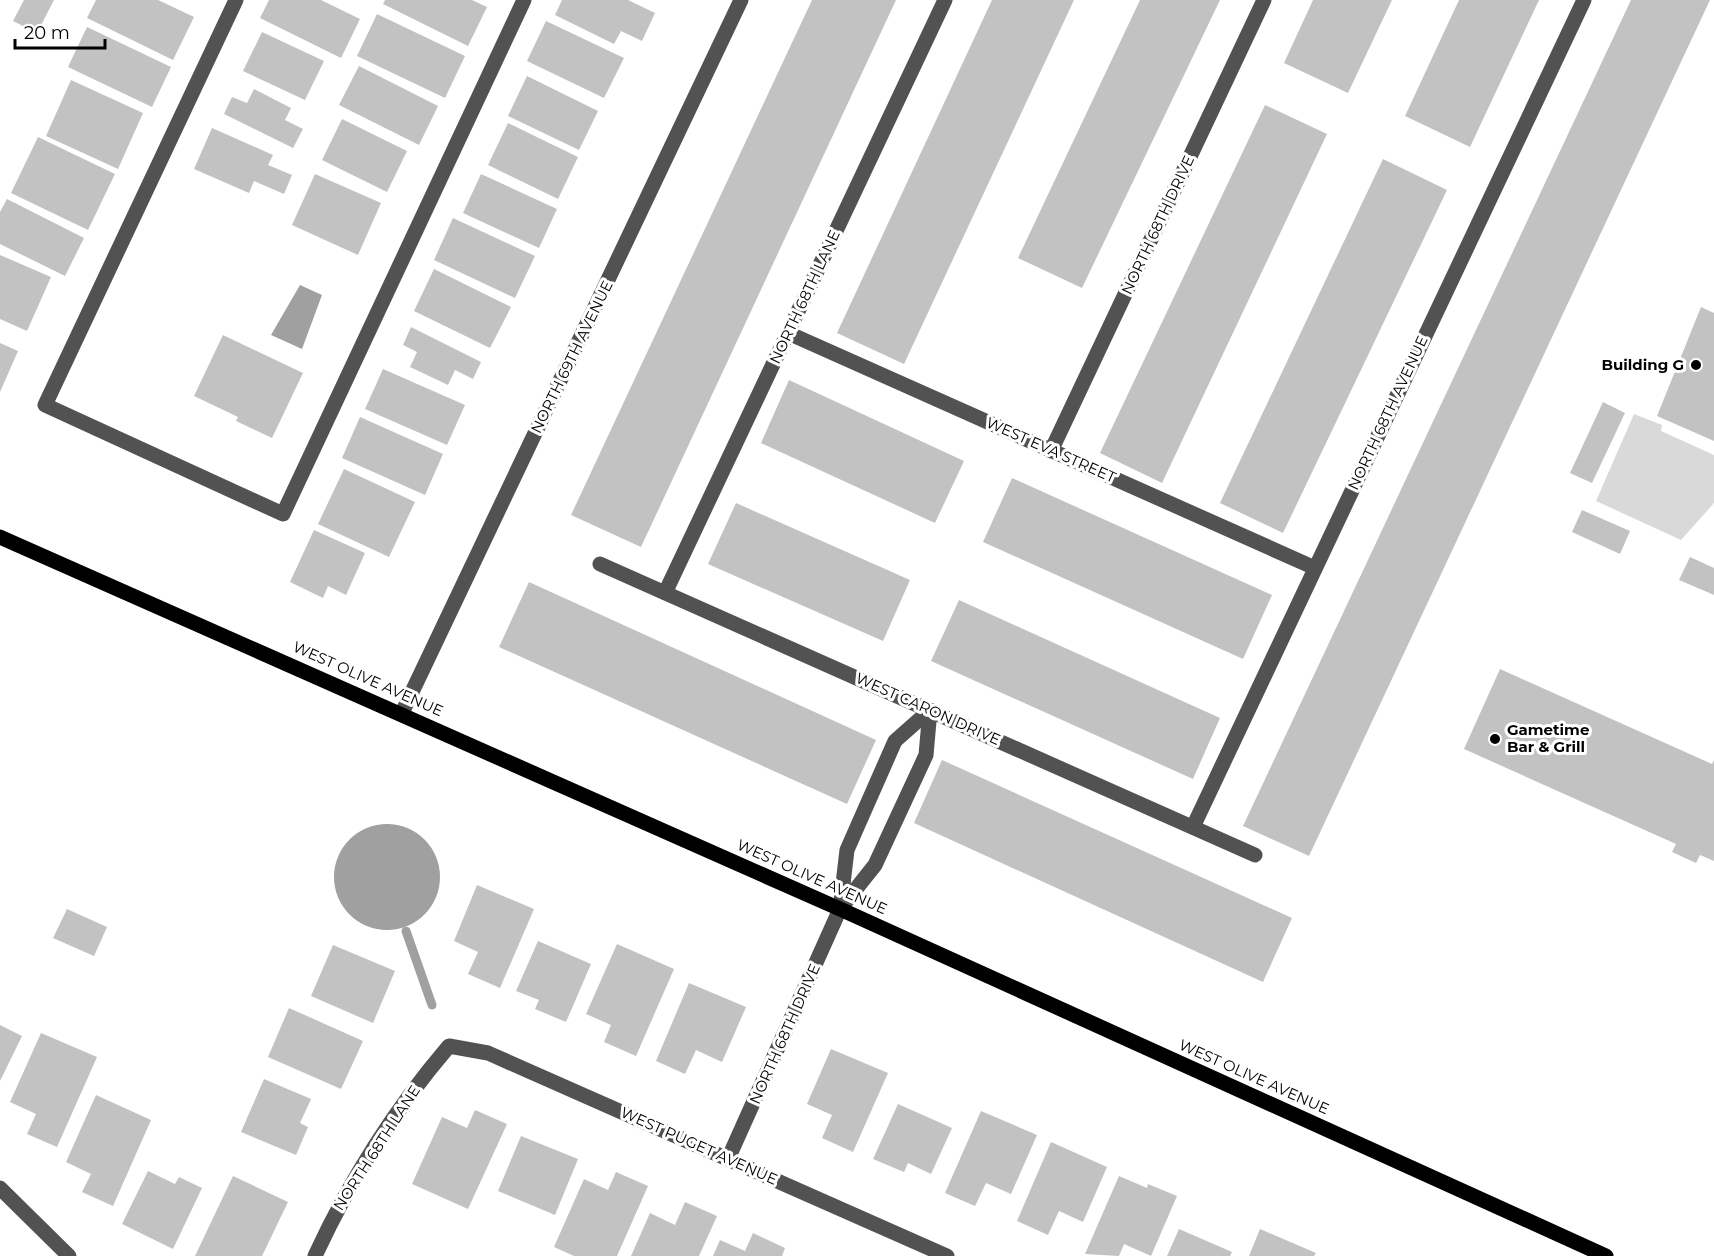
<svg xmlns="http://www.w3.org/2000/svg" width="1714" height="1256" font-family="Montserrat,sans-serif">
  <style>
    .green { fill: #d9d9d9 }
    .water { fill: #a0a0a0 }
    .lines { fill: none; stroke-linecap: round; stroke-linejoin: round }
    .stream { stroke: #a0a0a0; stroke-width: 9 }
    .building { fill: #c2c2c2 }
    .minor { stroke: #525252; stroke-width: 15 }
    .major { stroke: #000; stroke-width: 15 }
    .poi-dot { fill: #000; stroke: #fff; stroke-width: 2 }
    .labels { text-anchor: middle; stroke-width: 6; stroke-linejoin: round; paint-order: stroke }
    .street-label { font-size: 15px; fill: #000; stroke: #fff }
    .poi-label { font-size: 15px; font-weight: bold; fill: #000; stroke: #fff; text-anchor: end }
  </style>
  <rect width="100%" height="100%" fill="#fff"/>
  <!-- green -->
  <path class="green" d="M1634 414 1662 425 1661 431 1714 455V503L1681 540 1596 501Z"/>
  <!-- water -->
  <path class="water" d="M300 285 322 295 302 349 271 335Z
    M334 877a53 53 0 1 1 106 0a53 53 0 1 1-106 0Z"/>
  <g class="lines">
    <!-- stream -->
    <path class="stream" d="M406 931 432 1005"/>
  </g>
  <!-- building -->
  <path class="building" d="M24 0H54L37 33 13 21Z
    M96 0H158L194 17 173 60 87 18Z
    M269 0H321L360 19 341 58 260 18Z
    M385 0H472L487 7 468 46 383 4Z
    M562 0H628L655 13 642 41 621 31 614 44 555 15Z
    M812 0H896L641 547 571 515Z
    M992 0H1074L904 364 837 333Z
    M1140 0H1220L1082 288 1018 258Z
    M1313 0H1392L1348 93 1284 63Z
    M1459 0H1539L1470 147 1405 116Z
    M1631 0H1710L1309 856 1243 826Z
    M377 14 465 56 445 98 357 56Z
    M546 21 624 58 604 98 527 61Z
    M87 27 171 67 152 107 68 67Z
    M262 32 324 61 305 100 243 71Z
    M359 66 438 106 419 145 339 105Z
    M527 76 598 111 579 150 508 116Z
    M71 80 143 113 118 169 46 136Z
    M254 89 291 108 285 120 303 129 293 148 224 114 232 97 247 103Z
    M1265 105 1327 134 1162 483 1100 453Z
    M342 119 407 151 387 192 322 160Z
    M508 123 578 157 558 199 488 165Z
    M212 128 273 155 268 165 292 175 284 194 254 181 249 193 194 169Z
    M38 137 115 174 88 230 11 193Z
    M1383 159 1447 190 1283 533 1220 503Z
    M315 174 381 203 358 255 292 225Z
    M481 174 557 209 539 248 463 213Z
    M7 199 84 238 65 276 0 244V212Z
    M453 218 535 256 515 298 434 260Z
    M0 255 51 277 27 331 0 319Z
    M434 269 511 307 490 348 414 311Z
    M1701 307 1714 313V441L1657 416Z
    M411 327 481 362 473 379 455 370 448 385 410 367 417 352 403 345Z
    M223 335 303 373 272 438 236 421 238 417 194 396Z
    M0 343 18 351 0 392Z
    M383 369 465 405 447 445 365 409Z
    M789 380 964 461 935 523 761 443Z
    M1603 402 1625 413 1592 483 1570 473Z
    M360 417 443 454 425 495 342 458Z
    M344 469 415 502 389 557 318 524Z
    M1012 478 1272 595 1243 659 983 542Z
    M736 503 910 580 883 641 708 564Z
    M1582 510 1630 531 1620 554 1572 532Z
    M314 530 365 553 346 595 328 586 323 598 290 582Z
    M1690 557 1714 568V595L1679 580Z
    M529 582 876 740 847 804 499 647Z
    M959 600 1220 718 1193 779 931 661Z
    M1500 669 1712 764 1714 760V861L1700 855 1696 863 1672 852 1676 844 1464 749Z
    M942 760 1292 918 1263 982 914 823Z
    M477 885 534 909 500 988 468 974 478 952 454 941Z
    M67 909 107 927 94 956 53 938Z
    M538 941 591 964 566 1022 535 1009 539 1000 516 991Z
    M617 944 674 969 636 1056 604 1042 611 1025 586 1014Z
    M333 945 395 971 373 1023 311 996Z
    M689 983 746 1007 722 1062 696 1050 685 1074 656 1061Z
    M289 1008 363 1041 341 1089 268 1057Z
    M0 1025 22 1036 0 1081Z
    M41 1033 97 1057 57 1147 27 1134 36 1114 10 1102Z
    M831 1049 888 1073 853 1152 822 1138 832 1115 807 1104Z
    M264 1079 311 1099 300 1123 308 1127 296 1155 241 1132Z
    M96 1095 151 1120 113 1206 82 1192 91 1174 66 1162Z
    M898 1104 952 1128 931 1174 908 1163 904 1172 873 1159Z
    M475 1110 507 1124 468 1209 412 1184 442 1117 467 1128Z
    M981 1111 1037 1135 1011 1194 986 1183 975 1206 945 1193Z
    M521 1136 578 1159 555 1215 498 1191Z
    M1051 1142 1107 1167 1083 1222 1059 1211 1048 1235 1017 1221Z
    M148 1171 175 1184 179 1177 202 1188 173 1249 122 1224Z
    M616 1172 648 1186 617 1256H574L554 1247 584 1179 608 1190Z
    M233 1176 288 1202 262 1256H195Z
    M1119 1176 1147 1188 1148 1184 1177 1196 1151 1256 1124 1244 1119 1256 1085 1254Z
    M685 1202 717 1216 699 1256H631L650 1213 675 1225Z
    M1179 1229 1232 1252 1230 1256H1167Z
    M1260 1229 1316 1253 1314 1256H1249Z
    M753 1233 785 1248 782 1256H713L720 1240 745 1251Z"/>
  <g class="lines">
    <!-- minor -->
    <path class="minor" d="M236 0 45 405 283 514 524 0
      M788 333 1315 568
      M1051 451 1264 0
      M600 564 1255 855
      M665 593 945 0
      M402 713 741 0
      M1193 827 1584 0
      M840 909 847 850 895 741 930 710
      M728 1159 840 909 875 865 926 755 930 710
      M0 1188 69 1256
      M315 1256C350 1180 395 1109 449 1046L488 1053 947 1256"/>
    <!-- major -->
    <path class="major" d="M0 537 840 909 1606 1256"/>
  </g>
  <!-- markers -->
  <g class="poi-dot">
    <circle cx="1696" cy="365" r="6"/>
    <circle cx="1495" cy="739" r="6"/>
  </g>
  <g class="labels">
    <!-- street labels -->
    <g class="street-label">
      <text transform="translate(1158 225) rotate(-65)" y="5">NORTH 68TH DRIVE</text>
      <text transform="translate(805 297) rotate(-65)" y="5">NORTH 68TH LANE</text>
      <text transform="translate(572 357) rotate(-64)" y="5">NORTH 69TH AVENUE</text>
      <text transform="translate(1388 413) rotate(-65)" y="5">NORTH 68TH AVENUE</text>
      <text transform="translate(1051 450) rotate(24)" y="5">WEST EVA STREET</text>
      <text transform="translate(368 679) rotate(24)" y="5">WEST OLIVE AVENUE</text>
      <text transform="translate(928 709) rotate(24)" y="5">WEST CARON DRIVE</text>
      <text transform="translate(812 877) rotate(24)" y="5">WEST OLIVE AVENUE</text>
      <text transform="translate(785 1034) rotate(-66)" y="5">NORTH 68TH DRIVE</text>
      <text transform="translate(1254 1077) rotate(24)" y="5">WEST OLIVE AVENUE</text>
      <text transform="translate(699 1146) rotate(24)" y="5">WEST PUGET AVENUE</text>
      <text transform="translate(377 1148) rotate(-57)" y="5">NORTH 68TH LANE</text>
    </g>
    <!-- poi labels -->
    <g class="poi-label">
      <text x="1684" y="370">Building G</text>
      <text x="1507" y="735" text-anchor="start">Gametime<tspan x="1507" dy="17">Bar &amp; Grill</tspan></text>
    </g>
  </g>
  <!-- scale -->
  <path d="M15 39v9h90v-9" fill="none" stroke="#000000" stroke-width="3"/>
  <text x="24" y="39" font-size="18" fill="#000000" stroke="#ffffff" stroke-width="4.5" paint-order="stroke">20 m</text>
</svg>
